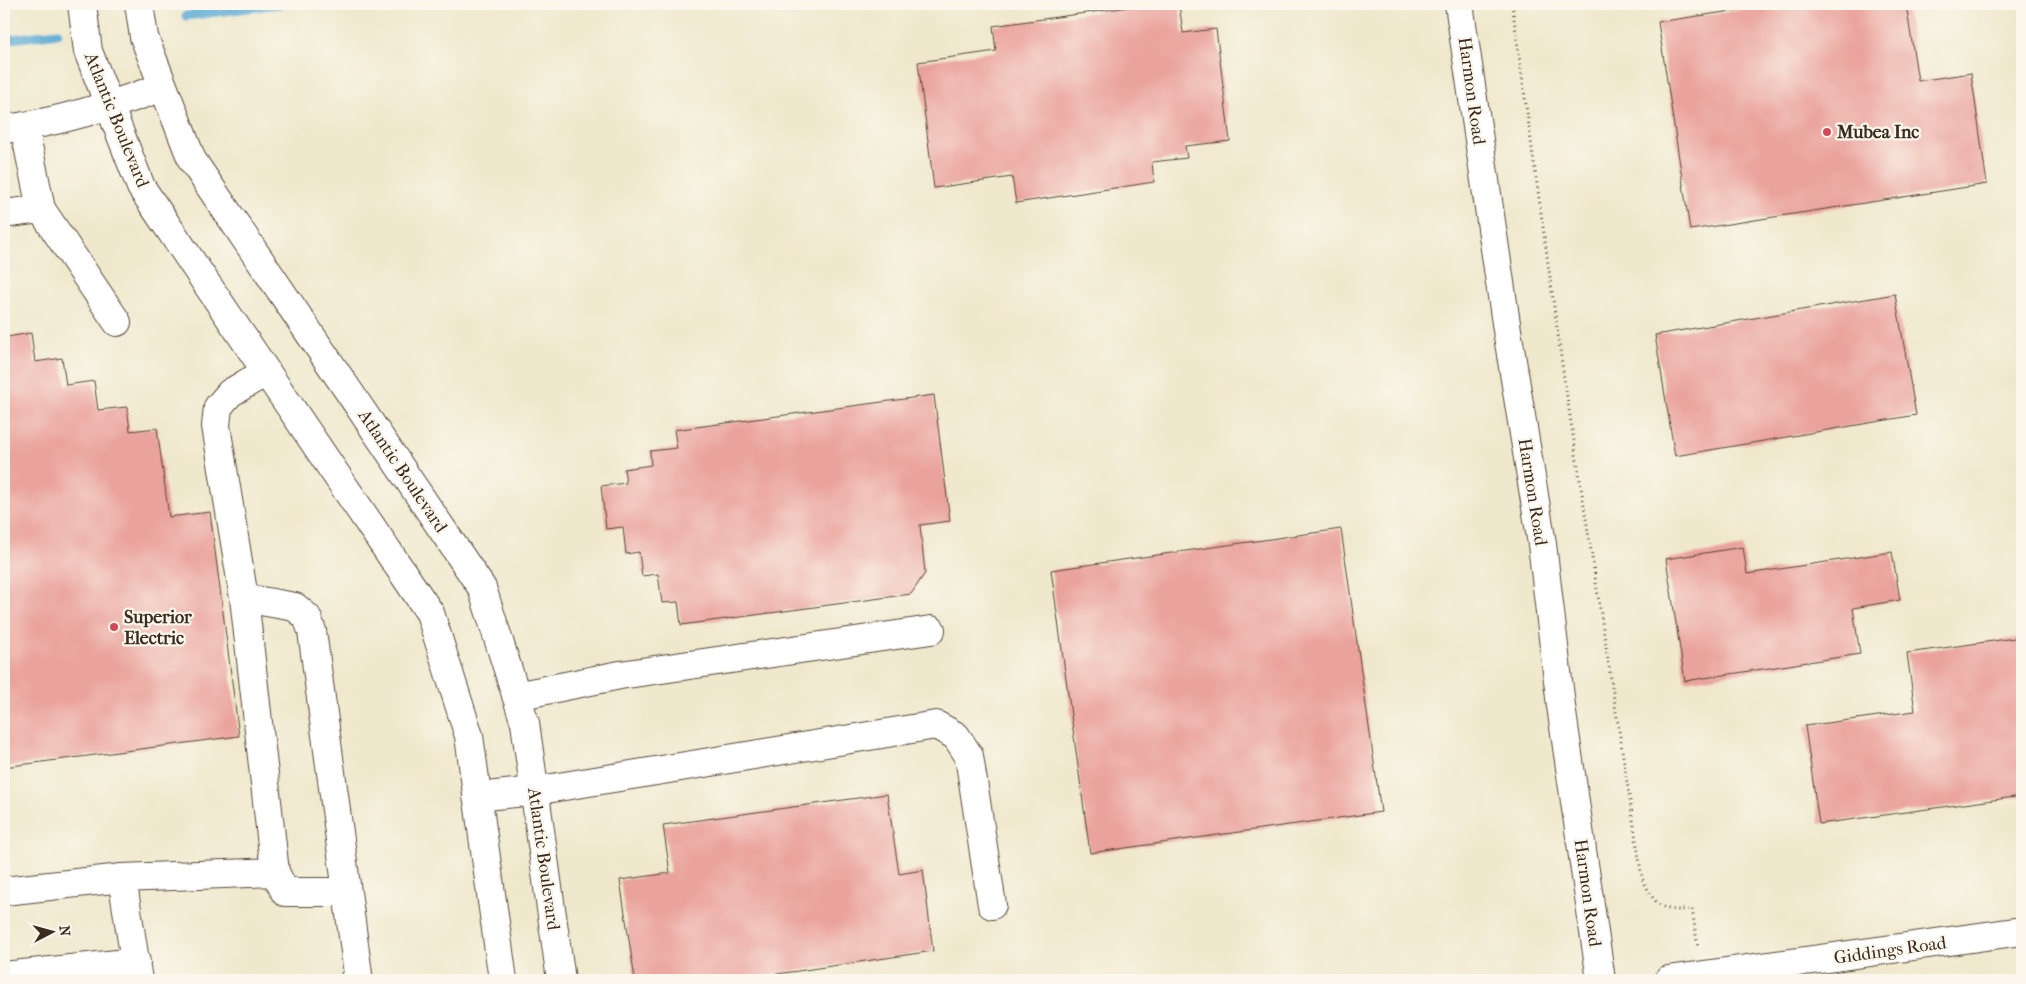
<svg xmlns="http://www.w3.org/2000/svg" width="2026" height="984" font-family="'IM FELL French Canon',serif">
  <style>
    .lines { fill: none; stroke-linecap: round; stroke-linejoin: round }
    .stream { stroke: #5babd5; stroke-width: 9 }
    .building { fill: #eaa39c }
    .minor-casing { stroke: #564638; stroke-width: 30 }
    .path { stroke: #564638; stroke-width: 3; stroke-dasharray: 1 4; stroke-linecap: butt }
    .minor { stroke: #fff; stroke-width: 28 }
    .poi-dot { fill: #d1495b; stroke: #fbf7ec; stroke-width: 2 }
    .labels { text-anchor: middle; stroke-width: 4.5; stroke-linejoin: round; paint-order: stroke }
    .street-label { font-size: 18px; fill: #3b2a1e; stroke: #fbf7ec }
    .poi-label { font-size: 18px; font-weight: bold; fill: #3b2a1e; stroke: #fbf7ec; text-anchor: start }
  </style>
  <rect width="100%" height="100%" fill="#fbf7ec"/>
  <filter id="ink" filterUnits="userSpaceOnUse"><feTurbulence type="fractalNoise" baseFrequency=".02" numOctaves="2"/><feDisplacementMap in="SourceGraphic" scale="10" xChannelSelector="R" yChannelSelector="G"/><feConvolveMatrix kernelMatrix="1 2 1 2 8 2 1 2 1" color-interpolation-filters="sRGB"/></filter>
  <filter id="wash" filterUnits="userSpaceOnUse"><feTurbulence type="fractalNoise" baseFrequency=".0096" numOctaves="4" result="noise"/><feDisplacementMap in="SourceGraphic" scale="20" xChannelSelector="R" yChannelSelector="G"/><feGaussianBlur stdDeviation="1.12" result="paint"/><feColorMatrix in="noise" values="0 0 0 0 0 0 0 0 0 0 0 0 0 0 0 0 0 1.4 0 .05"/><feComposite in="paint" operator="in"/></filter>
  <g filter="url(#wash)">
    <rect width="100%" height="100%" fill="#efe8cc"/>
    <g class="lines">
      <!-- stream -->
      <path class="stream" d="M186 16 280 4
        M4 40 58 33"/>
    </g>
    <g id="blocks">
      <!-- building -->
      <path class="building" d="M1150 4H1179L1183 33 1216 29 1230 141 1185 146 1187 158 1152 162 1154 182 1016 203 1012 177 934 188 918 62 996 51 993 26Z
        M1779 4H1906L1918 81 1971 73 1987 184 1690 230 1658 22Z
        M1895 294 1916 415 1675 456 1655 335Z
        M4 318 7 337 31 333 35 362 62 358 66 385 94 381 98 410 127 407 130 431 157 428 169 517 210 512 239 736 4 767Z
        M934 395 950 521 920 525 925 573 911 594 681 625 678 602 662 603 658 574 642 576 639 552 626 554 623 527 606 529 601 486 626 483 624 469 651 465 650 451 677 448 674 430Z
        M1341 529 1381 812 1090 853 1051 570Z
        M1743 547 1747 574 1892 552 1900 600 1853 608 1860 654 1685 681 1666 559Z
        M2022 637V796L1819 824 1805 726 1915 711 1907 653Z
        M887 794 899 874 923 870 933 951 737 980H635L620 880 670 873 663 825Z"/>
    </g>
  </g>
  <g filter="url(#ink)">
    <use href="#blocks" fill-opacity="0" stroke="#564638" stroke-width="1"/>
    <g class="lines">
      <defs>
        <path id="minor" d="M82 4 88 51 141 187 430 613 469 736 503 980
          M139 4 144 37 192 160 482 588 525 723 561 980
          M1459 4 1507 330 1542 544 1561 706 1601 980
          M24 126 41 209
          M4 129C58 123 112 105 163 87
          M4 214 41 209 117 322
          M266 372 230 393 218 407 216 426 244 598 295 607 307 617 312 631 358 974 354 980
          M516 696 620 675 931 630
          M477 797 534 791 936 725 956 736 969 756 992 905
          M275 872 285 892H347
          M4 891 122 878
          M4 976 136 962
          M138 980 122 878 275 872 244 598
          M1668 980 2022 931"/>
      </defs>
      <!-- minor casing -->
      <use href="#minor" class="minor-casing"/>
      <!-- path -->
      <path class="path" d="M1512 4 1563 371 1642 878C1655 905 1661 913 1692 909L1698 948"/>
      <!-- minor -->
      <use href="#minor" class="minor"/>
    </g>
  </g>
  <!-- markers -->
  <g class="poi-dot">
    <circle cx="1827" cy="132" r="5"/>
    <circle cx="114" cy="627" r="5"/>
  </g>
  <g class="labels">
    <!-- street labels -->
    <g class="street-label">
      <text transform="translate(1472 91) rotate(82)" y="6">Harmon Road</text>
      <text transform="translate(117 120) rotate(68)" y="6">Atlantic Boulevard</text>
      <text transform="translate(403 471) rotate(56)" y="6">Atlantic Boulevard</text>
      <text transform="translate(1533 492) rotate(81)" y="6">Harmon Road</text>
      <text transform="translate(544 859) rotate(82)" y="6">Atlantic Boulevard</text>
      <text transform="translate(1588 893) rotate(82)" y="6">Harmon Road</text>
      <text transform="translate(1890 950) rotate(-8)" y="6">Giddings Road</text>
    </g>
    <!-- poi labels -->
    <g class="poi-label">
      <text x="1837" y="138">Mubea Inc</text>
      <text x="124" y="623">Superior<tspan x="124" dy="21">Electric</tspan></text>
    </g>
  </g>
  <!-- margin -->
  <rect width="2026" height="984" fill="none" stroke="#fbf7ec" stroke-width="20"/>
  <!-- north arrow -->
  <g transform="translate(52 932) rotate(84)" stroke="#fbf7ec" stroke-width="4" paint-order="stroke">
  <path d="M0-4L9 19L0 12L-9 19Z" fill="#3b2a1e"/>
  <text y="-8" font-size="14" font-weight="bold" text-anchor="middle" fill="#3b2a1e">N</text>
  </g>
</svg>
